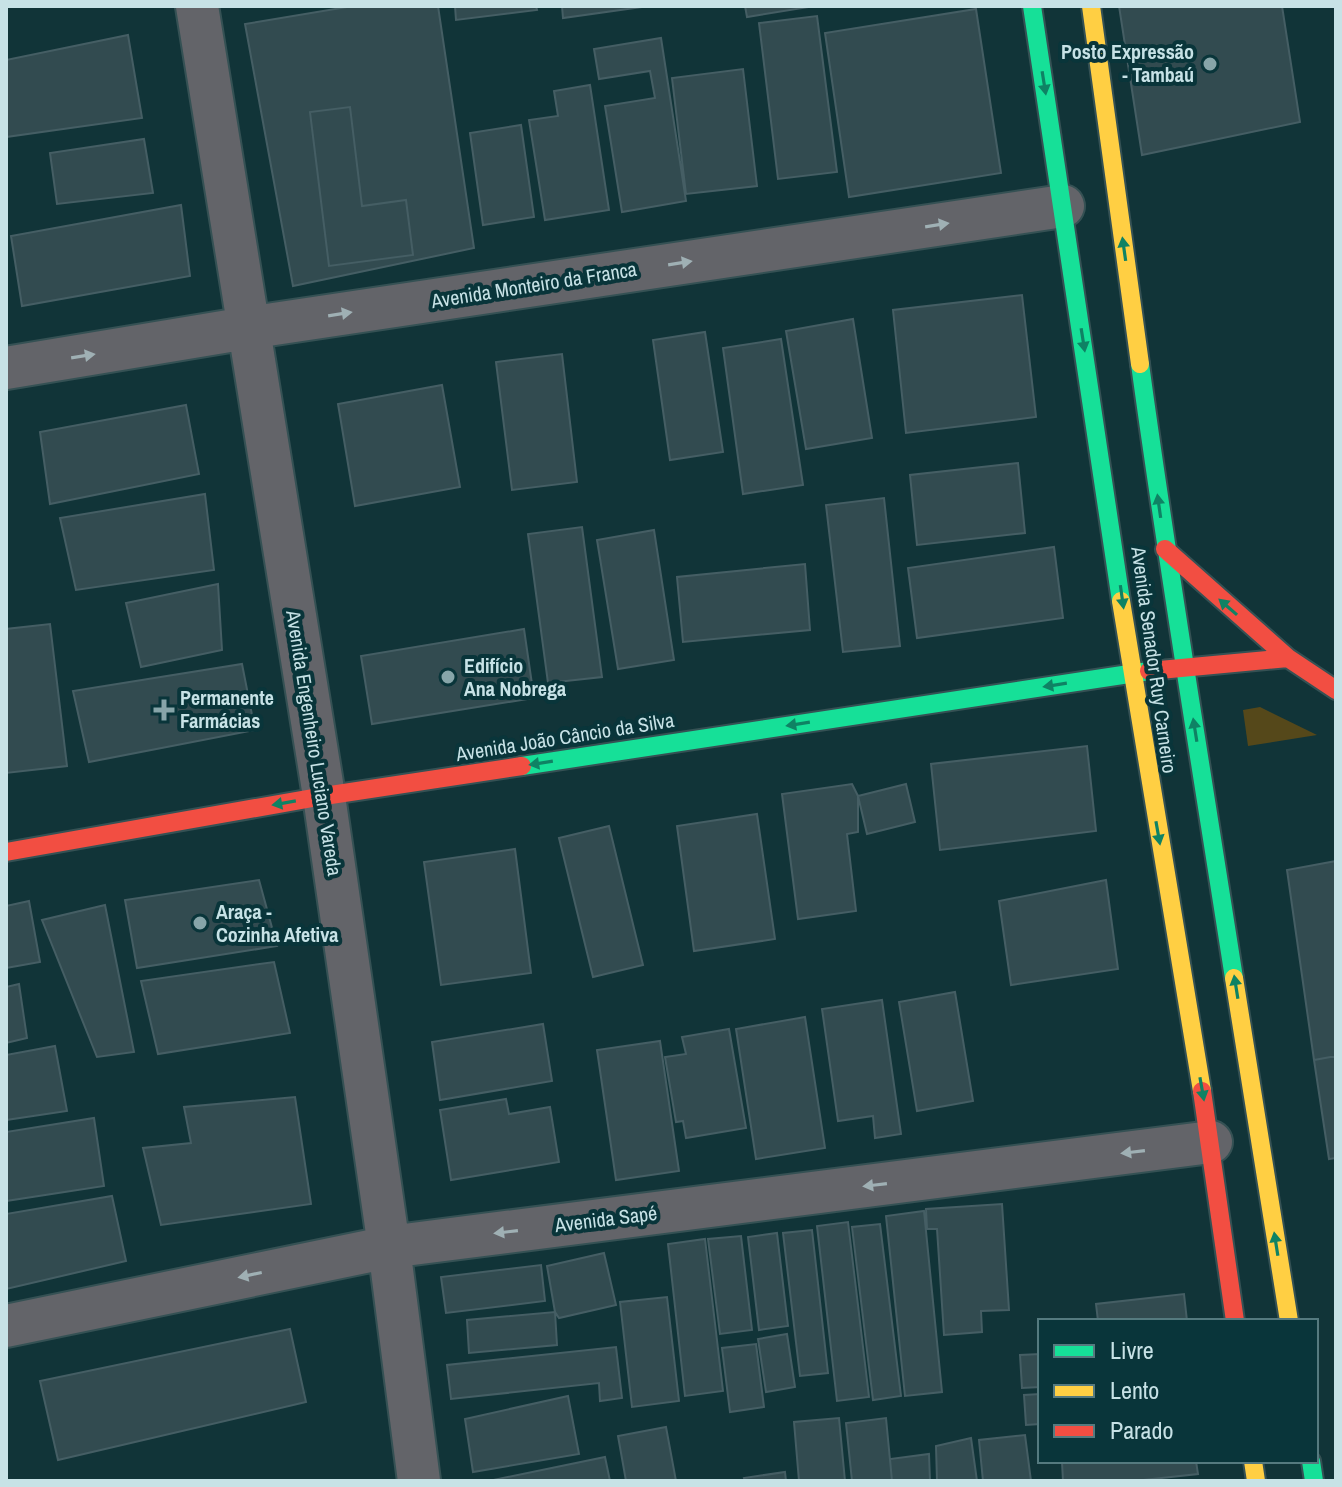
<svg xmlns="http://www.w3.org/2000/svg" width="1342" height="1487" font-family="'Archivo Narrow',sans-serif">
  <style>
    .green { fill: #55481a }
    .building { fill: #324b50; stroke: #455e64; stroke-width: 2 }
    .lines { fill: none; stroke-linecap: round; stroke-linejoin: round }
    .street-casing { stroke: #355154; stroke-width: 46 }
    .fast-casing { stroke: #355154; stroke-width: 22 }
    .slow-casing { stroke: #355154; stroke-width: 22 }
    .jam-casing { stroke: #355154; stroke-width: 22 }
    .street { stroke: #636469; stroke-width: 42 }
    .fast { stroke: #16e098; stroke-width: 18 }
    .slow { stroke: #ffcf43; stroke-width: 18 }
    .jam { stroke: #f24e42; stroke-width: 18 }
    .oneway { fill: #0f8264 }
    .oneway2 { fill: #9fb0b4 }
    .poi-dot { fill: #87a5a9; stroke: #09353a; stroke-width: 3 }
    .labels { text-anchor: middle; stroke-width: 8; stroke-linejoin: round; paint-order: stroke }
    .poi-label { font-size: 20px; font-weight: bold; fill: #c7e2e6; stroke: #09353a; text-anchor: start }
    .street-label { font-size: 20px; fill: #c7e2e6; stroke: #09353a }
  </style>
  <rect width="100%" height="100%" fill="#113438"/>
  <!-- green -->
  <path class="green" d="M1260 707 1317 735 1248 746 1243 710Z"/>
  <!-- building -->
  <path class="building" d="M353 6H438L474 248 293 286 245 24Z
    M455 6H536L537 10 456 20Z
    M562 6H649L563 18Z
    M745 6H809V7L747 17Z
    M1119 6H1282L1300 122 1142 155Z
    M976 9 1001 173 849 197 825 33Z
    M817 16 837 172 778 179 759 23Z
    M128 35 142 118 6 137V60Z
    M661 38 686 201 622 212 605 106 655 98 650 71 599 79 594 49Z
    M743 69 757 186 686 194 672 78Z
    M590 85 609 210 545 220 529 120 558 116 554 91Z
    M350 107 362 206 406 200 413 255 329 266 310 112Z
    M521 125 534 217 483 225 470 133Z
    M144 139 153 193 57 204 50 153Z
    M181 205 190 276 22 306 11 236Z
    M1022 295 1036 417 906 433 893 310Z
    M853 319 872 438 806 449 786 331Z
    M705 332 723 452 670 460 653 340Z
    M781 339 803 485 743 494 723 348Z
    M562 354 577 482 512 490 496 362Z
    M442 385 460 487 355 506 338 404Z
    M186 405 199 474 50 504 40 432Z
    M1018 463 1025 533 917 545 910 475Z
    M205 494 214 570 76 590 60 518Z
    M884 498 900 646 843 652 826 505Z
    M582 527 602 677 548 683 528 534Z
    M654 530 674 660 618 669 597 540Z
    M1054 547 1063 618 917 638 908 568Z
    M805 564 810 630 683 642 677 577Z
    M218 584 222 650 141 667 126 603Z
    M50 624 67 766 6 773V629Z
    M524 629 534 698 372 724 361 656Z
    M242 664 255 730 89 762 73 691Z
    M1087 746 1096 831 940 850 931 764Z
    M852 784 858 796V832L847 834 856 911 798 919 782 794Z
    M906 784 915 822 867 834 858 796Z
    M757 814 775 939 694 951 677 826Z
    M609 826 643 965 593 977 559 838Z
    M515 849 531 973 441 985 424 862Z
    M1336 861V1056L1314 1060 1287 870Z
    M259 880 277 946 137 968 125 900Z
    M1106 880 1118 969 1011 985 999 901Z
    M29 901 40 962 6 968V906Z
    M105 905 134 1052 97 1057 42 920Z
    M274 962 290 1033 158 1054 141 981Z
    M19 984 27 1038 6 1043V987Z
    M955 992 973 1101 917 1111 899 1002Z
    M882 1000 901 1134 875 1138 873 1116 838 1121 822 1009Z
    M805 1017 825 1148 756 1159 736 1029Z
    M543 1024 552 1081 440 1100 432 1042Z
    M729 1029 746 1128 686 1138 683 1121 676 1122 665 1057 686 1054 682 1037Z
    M660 1041 679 1171 616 1180 597 1050Z
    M55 1046 67 1111 6 1120V1055Z
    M1336 1056V1158L1329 1159 1314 1060Z
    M295 1097 311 1204 161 1225 143 1148 191 1143 184 1107Z
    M506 1099 509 1114 550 1107 559 1162 451 1180 440 1110Z
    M94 1118 104 1186 6 1201V1132Z
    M112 1196 126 1261 6 1289V1214Z
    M1002 1204 1009 1310 981 1311 982 1332 944 1335 937 1229H927L926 1209Z
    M924 1211 942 1392 905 1396 886 1216Z
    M848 1222 869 1397 837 1401 817 1226Z
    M880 1224 901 1396 873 1400 852 1227Z
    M812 1230 828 1373 800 1376 783 1233Z
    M777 1233 788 1326 759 1330 748 1237Z
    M741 1236 752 1330 720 1334 708 1239Z
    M705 1239 723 1391 685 1396 668 1244Z
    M604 1253 616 1305 559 1318 555 1312 547 1266Z
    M541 1265 545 1301 446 1313 441 1277Z
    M1184 1294 1187 1321H1098L1096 1304Z
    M667 1297 679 1401 632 1407 620 1302Z
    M555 1312 557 1345 469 1353 467 1320Z
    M290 1329 306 1402 58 1460 40 1381Z
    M787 1334 795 1387 766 1392 758 1339Z
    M756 1344 764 1407 730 1412 722 1348Z
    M616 1347 622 1398 600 1401 599 1383 451 1399 447 1365Z
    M1040 1354V1387L1022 1388 1020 1355Z
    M1040 1394V1424L1026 1425 1024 1395Z
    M568 1396 579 1454 473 1472 465 1419Z
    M839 1418 845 1481H799L794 1422Z
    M886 1418 892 1481H852L846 1423Z
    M666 1427 676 1481H626L618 1436Z
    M1025 1435 1031 1481H983L979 1440Z
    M971 1438 977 1481H937L936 1446Z
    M929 1454 930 1481H892L890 1459Z
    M605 1457 610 1481H493V1480Z
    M1074 1461H1196L1198 1474 1134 1481H1063L1062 1462Z
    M785 1472 786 1481H745L744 1478Z"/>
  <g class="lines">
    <defs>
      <path id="street" d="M197 6 324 796 389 1247 419 1481
        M6 368 247 328 1063 206
        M6 1326 389 1247 1211 1142"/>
      <path id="fast" d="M1032 6 1121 601
        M1140 364C1168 569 1202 773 1234 978
        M522 766 1149 671
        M1311 1461 1314 1481"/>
      <path id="slow" d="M1091 6 1140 364
        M1121 601 1202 1091
        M1234 978 1289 1321
        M1253 1461 1256 1481"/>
      <path id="jam" d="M1165 549 1288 658 1336 690
        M1149 671 1288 658
        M6 852 324 796 522 766
        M1202 1091 1235 1321"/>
    </defs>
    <!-- street casing -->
    <use href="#street" class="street-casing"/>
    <!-- fast casing -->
    <use href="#fast" class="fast-casing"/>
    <!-- slow casing -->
    <use href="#slow" class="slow-casing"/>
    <!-- jam casing -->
    <use href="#jam" class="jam-casing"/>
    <!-- street -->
    <use href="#street" class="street"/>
    <!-- fast -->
    <use href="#fast" class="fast"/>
    <!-- slow -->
    <use href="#slow" class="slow"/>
    <!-- jam -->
    <use href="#jam" class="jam"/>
  </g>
  <!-- one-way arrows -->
  <defs><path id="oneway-solid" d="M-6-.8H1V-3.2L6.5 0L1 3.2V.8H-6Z" transform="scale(2)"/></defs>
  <g class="oneway">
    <use href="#oneway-solid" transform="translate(1044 83) rotate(81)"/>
    <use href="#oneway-solid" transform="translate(1124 249) rotate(-98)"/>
    <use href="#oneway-solid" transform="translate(1083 340) rotate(81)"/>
    <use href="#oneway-solid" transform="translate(1159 506) rotate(-98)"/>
    <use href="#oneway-solid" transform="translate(1122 597) rotate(82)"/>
    <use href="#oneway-solid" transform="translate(1228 607) rotate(-139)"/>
    <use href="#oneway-solid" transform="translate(1055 685) rotate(171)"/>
    <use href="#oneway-solid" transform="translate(798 724) rotate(171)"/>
    <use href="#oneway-solid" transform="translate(1195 730) rotate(-99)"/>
    <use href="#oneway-solid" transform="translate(541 763) rotate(171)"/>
    <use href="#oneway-solid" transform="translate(284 803) rotate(170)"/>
    <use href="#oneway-solid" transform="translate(1158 833) rotate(80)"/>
    <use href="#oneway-solid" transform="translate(1236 987) rotate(-99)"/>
    <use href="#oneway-solid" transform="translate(1202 1089) rotate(80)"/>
    <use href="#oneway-solid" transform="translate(1276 1244) rotate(-99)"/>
  </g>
  <g class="oneway2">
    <use href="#oneway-solid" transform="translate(937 225) rotate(-9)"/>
    <use href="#oneway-solid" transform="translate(680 263) rotate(-9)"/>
    <use href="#oneway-solid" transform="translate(340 314) rotate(-9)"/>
    <use href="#oneway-solid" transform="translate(83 356) rotate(-9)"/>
    <use href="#oneway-solid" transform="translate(1133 1152) rotate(173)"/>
    <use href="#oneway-solid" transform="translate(875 1185) rotate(173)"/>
    <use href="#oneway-solid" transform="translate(506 1232) rotate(173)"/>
    <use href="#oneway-solid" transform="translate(250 1275) rotate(168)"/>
  </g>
  <!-- markers -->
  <g class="poi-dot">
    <circle cx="1210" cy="64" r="8"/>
    <circle cx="448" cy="677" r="8"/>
    <path d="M160 698h8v8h8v8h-8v8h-8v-8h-8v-8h8z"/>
    <circle cx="200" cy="923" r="8"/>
  </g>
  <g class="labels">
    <!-- poi labels -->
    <g class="poi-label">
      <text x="1194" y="59" text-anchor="end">Posto Expressão<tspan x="1194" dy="23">- Tambaú</tspan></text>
      <text x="464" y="673">Edifício<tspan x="464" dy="23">Ana Nobrega</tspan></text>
      <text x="180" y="705">Permanente<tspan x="180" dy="23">Farmácias</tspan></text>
      <text x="216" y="919">Araça -<tspan x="216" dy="23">Cozinha Afetiva</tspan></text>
    </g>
    <!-- street labels -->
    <g class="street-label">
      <text transform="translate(534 285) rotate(-9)" y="7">Avenida Monteiro da Franca</text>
      <text transform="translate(1154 660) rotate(82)" y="7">Avenida Senador Ruy Carneiro</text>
      <text transform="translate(565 737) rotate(-9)" y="7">Avenida João Câncio da Silva</text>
      <text transform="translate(314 743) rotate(81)" y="7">Avenida Engenheiro Luciano Vareda</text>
      <text transform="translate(606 1219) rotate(-7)" y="7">Avenida Sapé</text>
    </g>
  </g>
  <!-- border -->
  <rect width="1342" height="1487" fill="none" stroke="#c7e2e6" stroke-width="16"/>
  <!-- legend -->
  <rect x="1038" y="1319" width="280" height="144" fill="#09353a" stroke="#557a7f" stroke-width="2"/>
  <rect x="1054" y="1345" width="40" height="12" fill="#16e098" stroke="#557a7f" stroke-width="2"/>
  <text x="1110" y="1359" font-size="24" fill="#c7e2e6">Livre</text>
  <rect x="1054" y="1385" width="40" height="12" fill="#ffcf43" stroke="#557a7f" stroke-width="2"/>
  <text x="1110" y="1399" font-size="24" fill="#c7e2e6">Lento</text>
  <rect x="1054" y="1425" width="40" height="12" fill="#f24e42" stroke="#557a7f" stroke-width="2"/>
  <text x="1110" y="1439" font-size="24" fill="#c7e2e6">Parado</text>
</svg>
